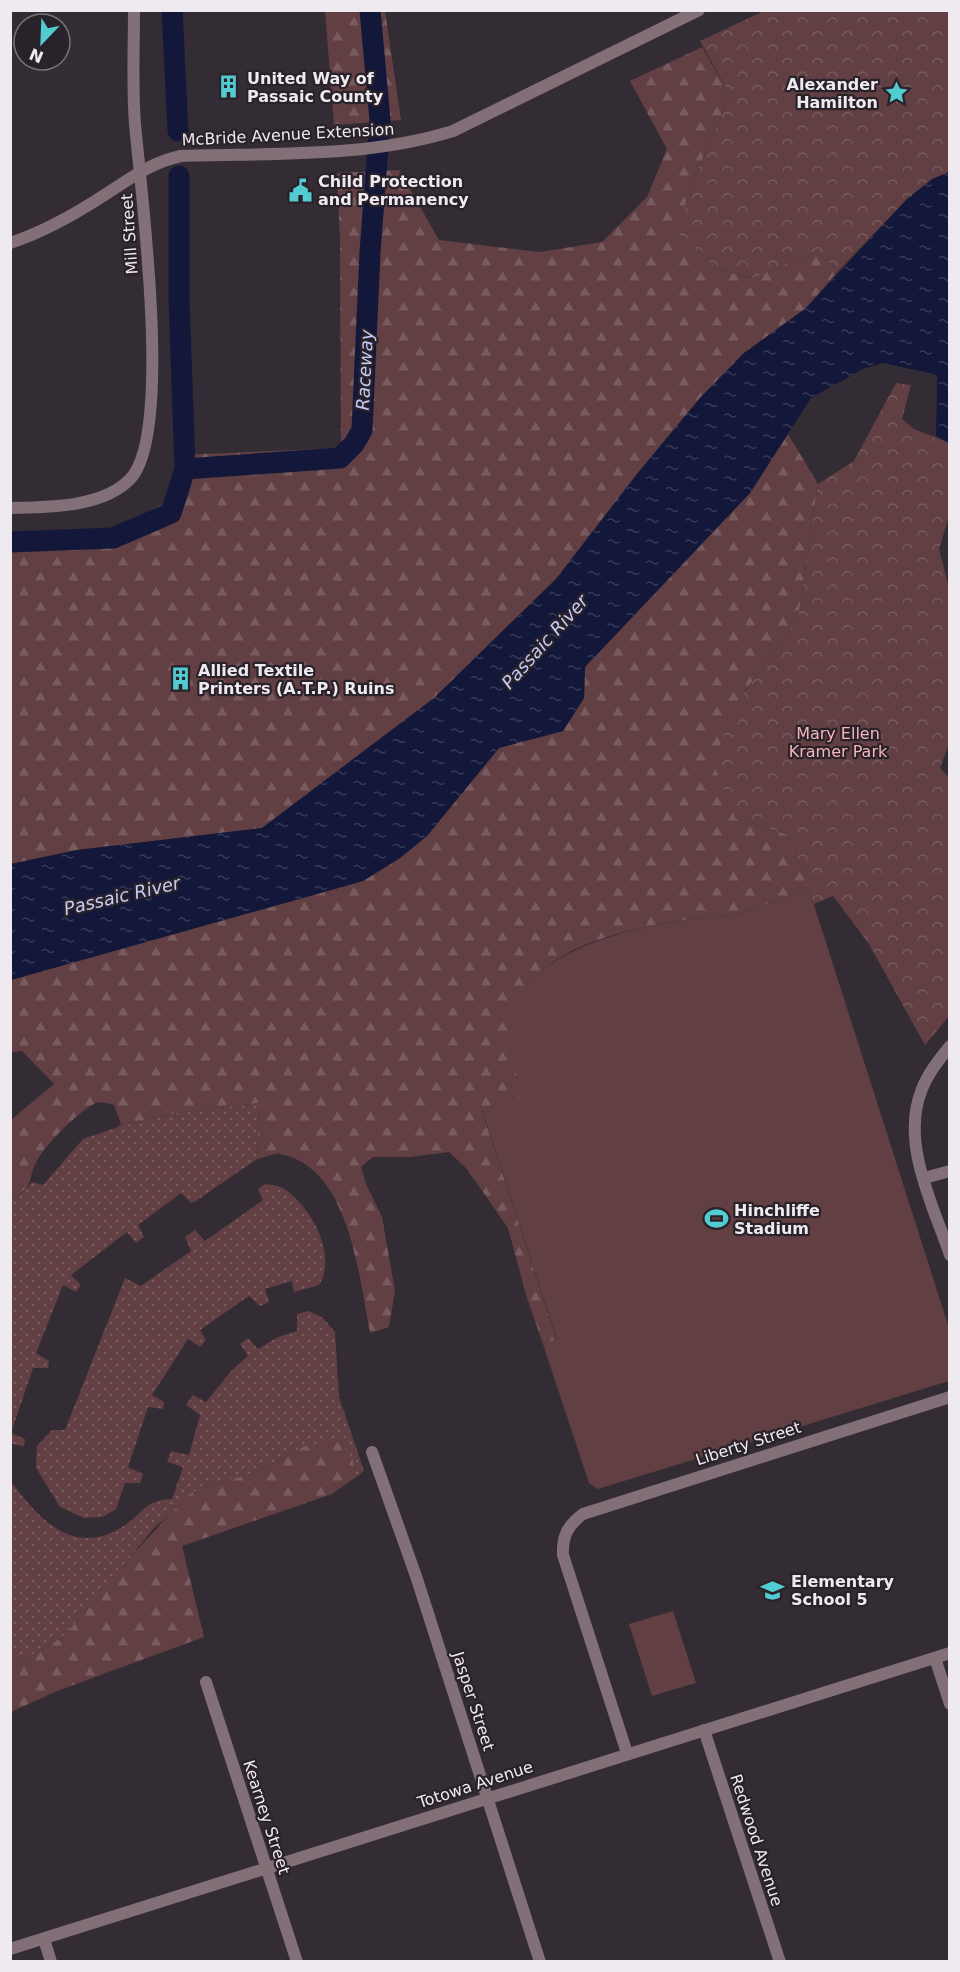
<svg xmlns="http://www.w3.org/2000/svg" width="960" height="1972" font-family="'DejaVu Sans',sans-serif">
  <style>
    .grass { fill: url(#grass-dots) }
    .forest { fill: url(#forest-firs) }
    .park { fill: url(#park-crowns) }
    .pitch { fill: #613f42 }
    .water { fill: url(#water-ripples) }
    .lines { fill: none; stroke-linecap: round; stroke-linejoin: round }
    .canal { stroke: #13183a; stroke-width: 21 }
    .minor { stroke: #836f78; stroke-width: 12 }
    .tertiary { stroke: #836f78; stroke-width: 12 }
    .labels { text-anchor: middle; stroke-width: 4.5; stroke-linejoin: round; paint-order: stroke }
    .poi-label { font-size: 16px; font-weight: bold; fill: #efeaef; stroke: #2a222a; text-anchor: start }
    .street-label { font-size: 16px; fill: #efeaef; stroke: #2a222a }
    .park-label { font-size: 16px; fill: #f6b5b9; stroke: #2a222a }
    .water-label { font-size: 18px; font-style: italic; fill: #c2ccf4; stroke: #2a222a }
  </style>
  <defs>
    <pattern id="grass-dots" width="8" height="8" patternUnits="userSpaceOnUse" patternTransform="scale(1.5)"><rect width="8" height="8" fill="#613f42"/><path d="M2 2h.1M6 6h.1" fill="none" stroke="#785b5e" stroke-width="1.8" stroke-linecap="round"/></pattern>
    <pattern id="forest-firs" width="22" height="20" patternUnits="userSpaceOnUse" patternTransform="scale(1.5)"><rect width="22" height="20" fill="#613f42"/><path d="M5 1l3.5 6h-7zM16 11l3.5 6h-7z" fill="#785b5e"/></pattern>
    <pattern id="park-crowns" width="20" height="18" patternUnits="userSpaceOnUse" patternTransform="scale(1.5)"><rect width="20" height="18" fill="#613f42"/><path d="M2 6a3 3 0 1 1 6 0M12 15a3 3 0 1 1 6 0" fill="none" stroke="#785b5e"/></pattern>
    <pattern id="water-ripples" width="26" height="14" patternUnits="userSpaceOnUse" patternTransform="scale(1.5)"><rect width="26" height="14" fill="#13183a"/><path d="M2 4q2-2 4 0t4 0M15 11q2-2 4 0t4 0" fill="none" stroke="#363a57"/></pattern>
  </defs>
  <rect width="100%" height="100%" fill="#342c34"/>
  <!-- grass -->
  <path class="grass" d="M259 1103 257 1159 196 1201 191 1203 181 1193 138 1225 144 1237 136 1243 127 1232 71 1275 81 1285 76 1292 63 1285 36 1353 49 1361 48 1368H33L11 1433 25 1439 24 1446 11 1444V1200L23 1192 32 1182 43 1185 83 1139 118 1127 121 1124 125 1125 177 1113Z
    M265 1184C271 1185 279 1186 283 1188 311 1206 338 1255 319 1285L294 1292 292 1281 265 1289 269 1302 260 1306 249 1296 200 1330 206 1340 200 1347 188 1339 152 1395 164 1402 163 1409 148 1407 128 1467 143 1474 140 1483H125L116 1509 103 1517 84 1518 60 1507 36 1468 37 1446 52 1430H65L125 1278 141 1286 191 1251 185 1237 195 1230 205 1241 263 1200 258 1189Z
    M309 1311 323 1318 335 1332 339 1397 364 1471 356 1477 353 1459 305 1446 251 1474 203 1487 154 1528 64 1637 30 1656 11 1658 10 1480C39 1520 74 1559 125 1525 145 1512 144 1500 172 1499L183 1467 167 1462 171 1451 189 1455 200 1415 186 1405 193 1395 206 1402 232 1370 248 1356 240 1344 248 1338 258 1349 278 1337 297 1331V1314Z"/>
  <!-- forest -->
  <path class="forest" d="M325 11H385L401 120 334 125Z
    M702 47 730 95 691 186 717 269 752 278 815 252 839 270 806 308 744 353 700 398 637 474 556 579 434 698 262 828 77 850 11 864 10 533 115 529 165 503 179 455 341 448 340 239 337 173 399 170 439 240 540 252 602 242 647 197 667 149 630 81Z
    M788 434 818 484 798 619 737 702 735 818 789 835 809 889C784 897 757 910 731 915 712 919 692 918 672 922 569 940 480 974 524 1097L482 1111 557 1340 543 1344 527 1298 508 1228 467 1169 449 1152 410 1157H373L361 1167 366 1184 382 1217 395 1291 389 1327 370 1333C359 1277 350 1167 280 1154 273 1153 264 1158 257 1159L259 1103 177 1113 125 1125 121 1124 114 1105C108 1103 102 1101 96 1103 80 1110 46 1144 38 1159 25 1182 38 1182 11 1200V1120L54 1084 22 1051 11 1052V980L363 881 400 858 427 836 499 748 563 731 584 698 585 667 750 493Z
    M338 1439 353 1459 356 1477 332 1494 182 1546 204 1637 57 1691 11 1712V1658L30 1656 64 1637 115 1573 188 1495 203 1487 251 1474 305 1446Z"/>
  <!-- park -->
  <path class="park" d="M764 11H949V173L907 199 839 270 815 252 753 278 717 269 677 230 691 186 730 95 700 41Z
    M896 383 911 385 902 419 914 429 950 443 949 516 939 549 950 592V741L940 768 950 779V1015L925 1045 869 944 833 896 814 904 789 835 735 818 713 762 737 702 798 619 818 484 854 461Z"/>
  <!-- pitch -->
  <path class="pitch" d="M809 889 949 1328V1381L598 1489 589 1483 543 1344 557 1339 482 1110 523 1097C514 1069 505 1037 515 1008 534 952 621 931 672 922 692 918 712 919 731 915 757 910 784 897 809 889Z
    M673 1611 696 1683 652 1696 629 1624Z"/>
  <!-- water -->
  <path class="water" d="M949 172V443L936 436 937 375 883 363 863 369 811 398 750 493 585 667 584 698 563 731 499 748 427 836 400 858 363 881 11 980V864L77 850 262 828 434 698 556 579 637 474 700 398 744 353 806 308 907 199 932 179Z"/>
  <g class="lines">
    <!-- canal -->
    <path class="canal" d="M172 10 178 131
      M179 176V298L185 469
      M10 542 113 538 171 513 185 469 340 458 354 444 362 430 370 252 380 120 370 10"/>
    <!-- minor -->
    <path class="minor" d="M950 1046C939 1060 928 1073 922 1089 900 1142 933 1205 950 1255
      M924 1178 950 1171
      M372 1452 417 1579 540 1962
      M935 1658 950 1704
      M206 1682 297 1962
      M704 1730 780 1962
      M627 1753 563 1555C562 1536 568 1525 583 1514L950 1397
      M44 1939 51 1962"/>
    <!-- tertiary -->
    <path class="tertiary" d="M10 243C44 232 77 213 106 194 131 178 152 162 181 156 272 153 366 158 453 131L699 10
      M10 508C47 507 104 508 131 478 173 431 141 192 135 124 132 87 134 48 134 10
      M10 1949 950 1653"/>
  </g>
  <!-- icons -->
  <defs>
    <symbol id="building-bare" viewBox="-9 -9 18 18"><path d="M-4-6H4V6H1V3H-1V6H-4ZM-2.5-4.3h1.7v1.8h-1.7ZM.8-4.3h1.7v1.8H.8ZM-2.5-1h1.7V.8h-1.7ZM.8-1h1.7V.8H.8Z" fill="#52ccd0" stroke="#2a222a" stroke-width="2.5" paint-order="stroke"/></symbol>
    <symbol id="sight-bare" viewBox="-9 -9 18 18"><path d="M0-6L1.8-2.2L6-1.7L2.9 1.2L3.7 5.4L0 3.3L-3.7 5.4L-2.9 1.2L-6-1.7L-1.8-2.2Z" fill="#52ccd0" stroke="#2a222a" stroke-width="2.5" paint-order="stroke"/></symbol>
    <symbol id="civic-bare" viewBox="-9 -9 18 18"><path d="M-.6-6.5H3V-4.5H.6V-3L4-1V1h2V6H-6V1h2V-1L-.6-3ZM-1.2 2.5V6h2.4V2.5Z" fill="#52ccd0" stroke="#2a222a" stroke-width="2.5" paint-order="stroke"/></symbol>
    <symbol id="stadium-bare" viewBox="-9 -9 18 18"><path d="M0-5a6.5 5 0 1 0 0 10a6.5 5 0 1 0 0-10ZM-3.5-1.8h7v3.6h-7Z" fill="#52ccd0" stroke="#2a222a" stroke-width="2.5" paint-order="stroke"/></symbol>
    <symbol id="school-bare" viewBox="-9 -9 18 18"><path d="M0-5L7-2L0 1L-7-2ZM-4 1L0 2.5L4 1V4Q0 6-4 4Z" fill="#52ccd0" stroke="#2a222a" stroke-width="2.5" paint-order="stroke"/></symbol>
  </defs>
  <g fill-rule="evenodd">
    <use href="#building-bare" x="212" y="70" width="33" height="33"/>
    <use href="#sight-bare" x="880" y="76" width="33" height="33"/>
    <use href="#civic-bare" x="284" y="174" width="33" height="33"/>
    <use href="#building-bare" x="164" y="662" width="33" height="33"/>
    <use href="#stadium-bare" x="700" y="1202" width="33" height="33"/>
    <use href="#school-bare" x="756" y="1574" width="33" height="33"/>
  </g>
  <g class="labels">
    <!-- poi labels -->
    <g class="poi-label">
      <text x="247" y="84">United Way of<tspan x="247" dy="18">Passaic County</tspan></text>
      <text x="878" y="90" text-anchor="end">Alexander<tspan x="878" dy="18">Hamilton</tspan></text>
      <text x="318" y="187">Child Protection<tspan x="318" dy="18">and Permanency</tspan></text>
      <text x="198" y="676">Allied Textile<tspan x="198" dy="18">Printers (A.T.P.) Ruins</tspan></text>
      <text x="734" y="1216">Hinchliffe<tspan x="734" dy="18">Stadium</tspan></text>
      <text x="791" y="1587">Elementary<tspan x="791" dy="18">School 5</tspan></text>
    </g>
    <!-- street labels -->
    <g class="street-label">
      <text transform="translate(288 134) rotate(-3)" y="6">McBride Avenue Extension</text>
      <text transform="translate(129 234) rotate(-94)" y="6">Mill Street</text>
      <text transform="translate(748 1443) rotate(-18)" y="6">Liberty Street</text>
      <text transform="translate(474 1701) rotate(72)" y="6">Jasper Street</text>
      <text transform="translate(475 1784) rotate(-18)" y="6">Totowa Avenue</text>
      <text transform="translate(267 1817) rotate(72)" y="6">Kearney Street</text>
      <text transform="translate(757 1840) rotate(72)" y="6">Redwood Avenue</text>
    </g>
    <!-- park labels -->
    <g class="park-label">
      <text x="838" y="739">Mary Ellen<tspan x="838" dy="18">Kramer Park</tspan></text>
    </g>
    <!-- water labels -->
    <g class="water-label">
      <text transform="translate(365 370) rotate(-87)" y="6">Raceway</text>
      <text transform="translate(545 642) rotate(-48)" y="6">Passaic River</text>
      <text transform="translate(122 896) rotate(-13)" y="6">Passaic River</text>
    </g>
  </g>
  <!-- border -->
  <rect width="960" height="1972" fill="none" stroke="#efeaef" stroke-width="24"/>
  <!-- north arrow -->
  <g transform="translate(42 42) rotate(203)"><circle r="28" fill="#2a222a" stroke="#797279" stroke-width="1.5"/>
  <path d="M0-4.5L10 22L0 15L-10 22Z" fill="#52ccd0"/>
  <text y="-9" font-size="16" font-weight="bold" text-anchor="middle" fill="#efeaef">N</text>
  </g>
</svg>
